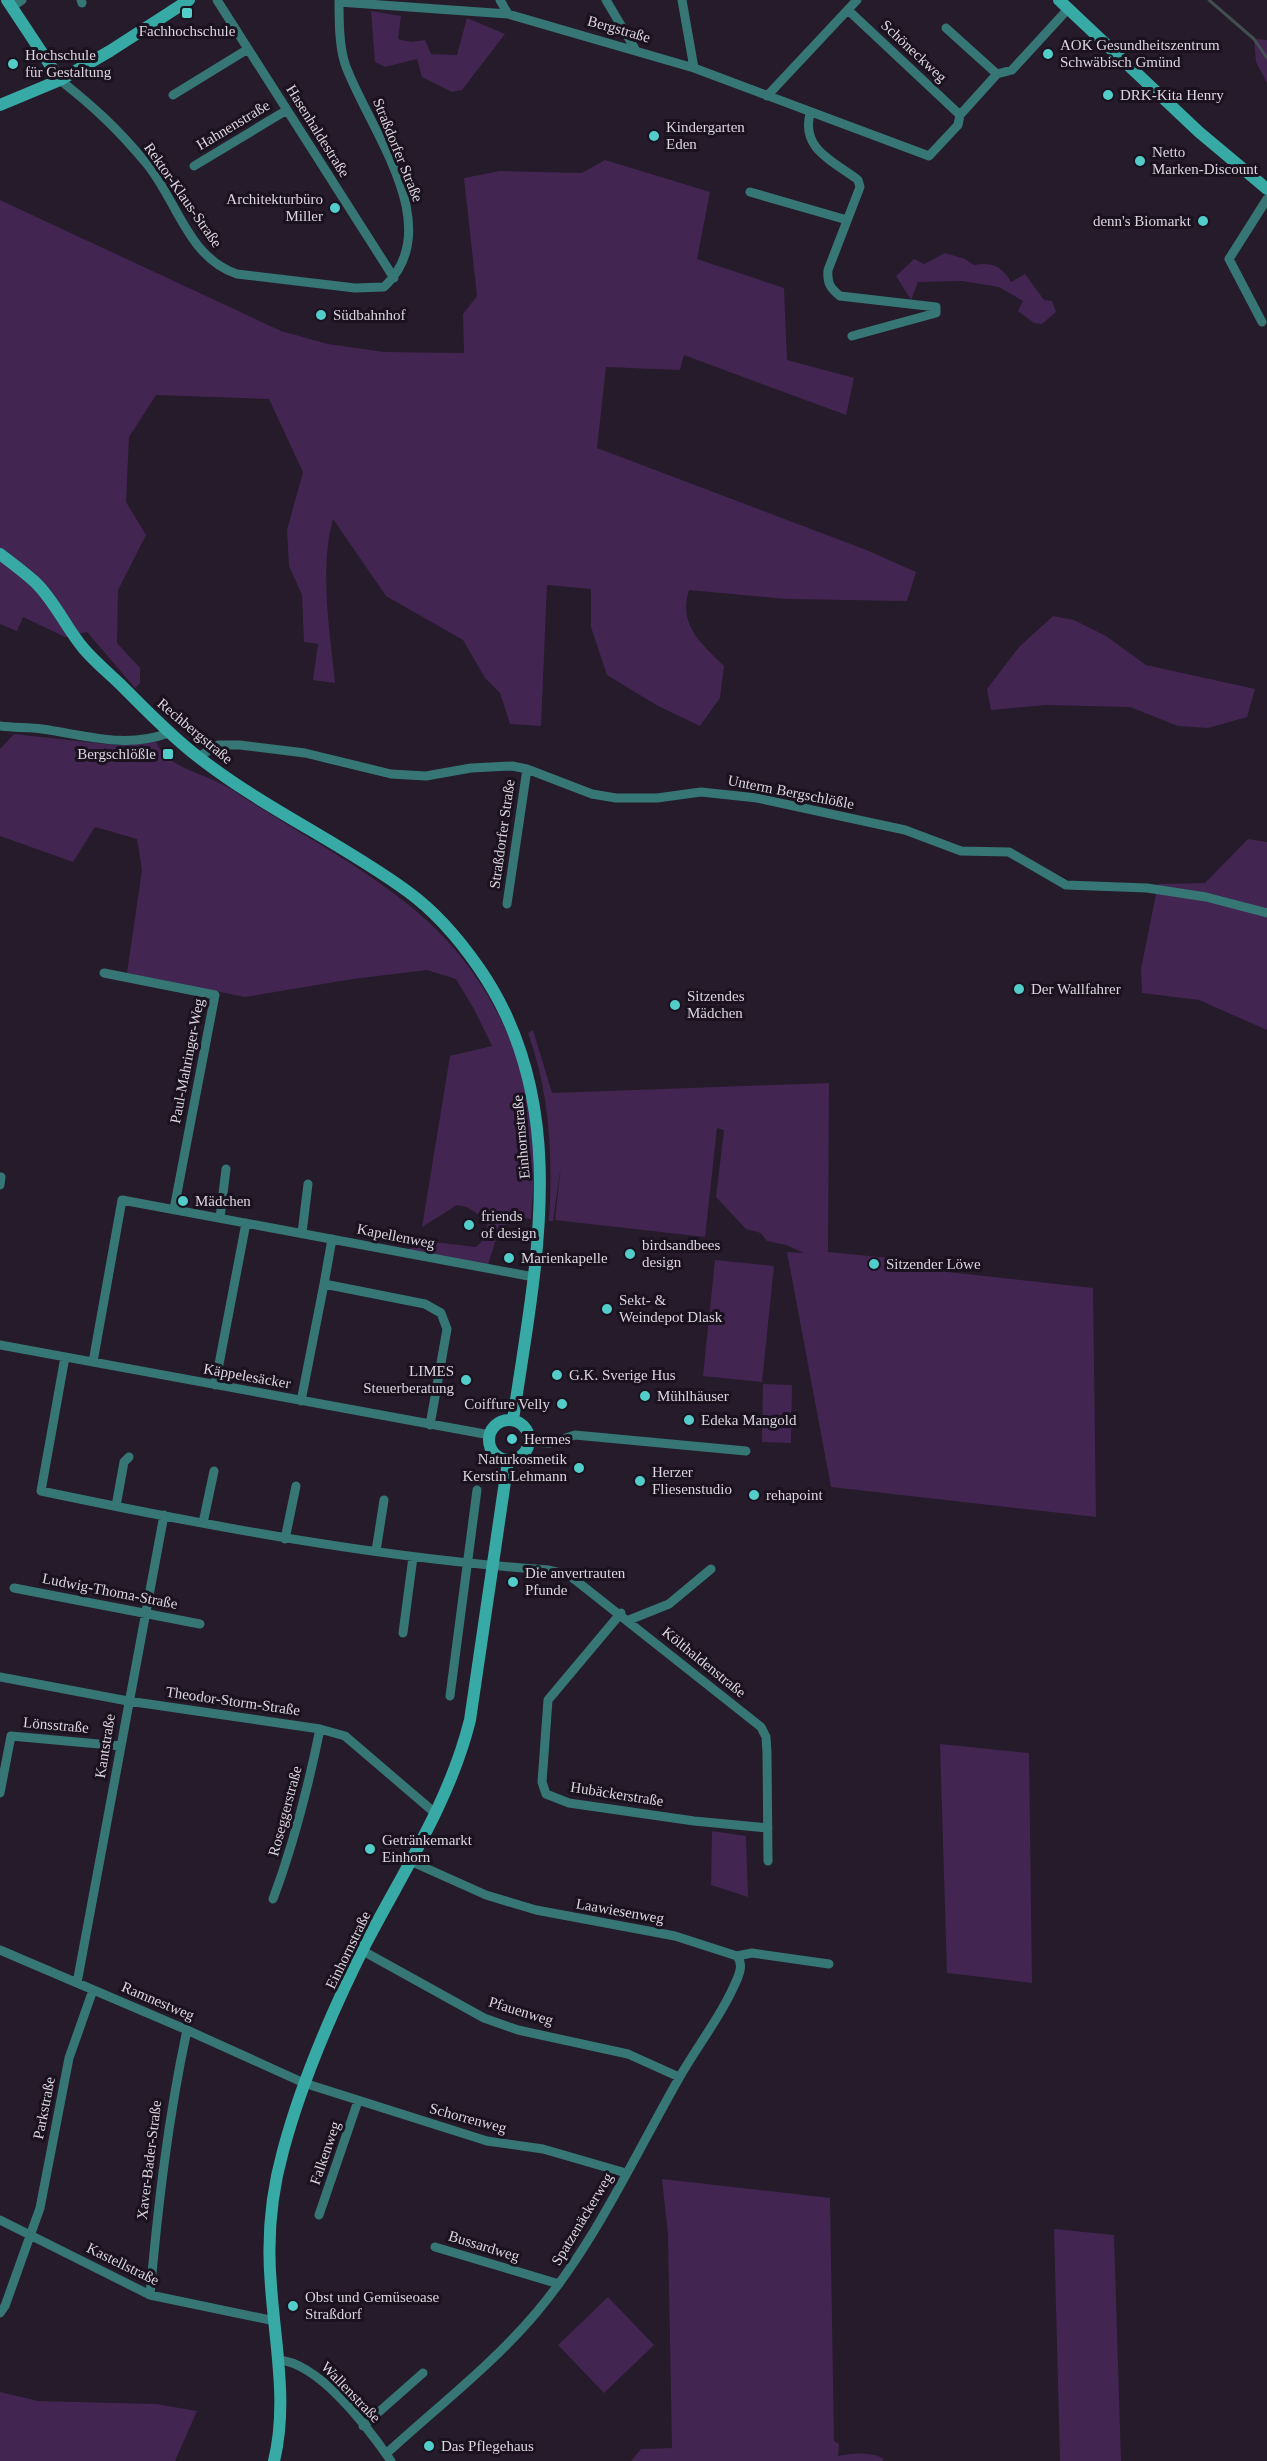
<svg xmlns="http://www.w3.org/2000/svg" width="1267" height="2461" font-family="'Times New Roman',serif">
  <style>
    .green { fill: #432551 }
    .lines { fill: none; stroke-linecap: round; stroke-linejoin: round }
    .stream { stroke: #424e50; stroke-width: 3 }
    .minor { stroke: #367775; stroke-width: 9 }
    .secondary { stroke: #37aaa6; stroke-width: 12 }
    .poi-dot { fill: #53cdc9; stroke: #1b1220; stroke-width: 2 }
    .labels { text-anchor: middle; stroke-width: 6; stroke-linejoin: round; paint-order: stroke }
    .street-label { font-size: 15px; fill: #dbd5df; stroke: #1b1220 }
    .poi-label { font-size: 15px; fill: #dbd5df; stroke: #1b1220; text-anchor: start }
  </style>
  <rect width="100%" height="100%" fill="#251b2a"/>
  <!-- green -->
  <path class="green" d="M371 11 401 16 398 39 411 42 425 40 431 54 457 55 467 18 505 34 462 90 452 92 422 77 417 59 385 67 375 62Z
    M1254 39 1267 40V83L1256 62Z
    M605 160 710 192 697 259 784 288 787 360 854 378 846 415 684 355 680 370 606 367 597 448 864 549 916 572 907 601 787 599 689 590C678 625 701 643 724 666L720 698 700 726 658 706 607 675 591 627V589L547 585 541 726 510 724 500 693 485 678 463 640 386 596 333 519C319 570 330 631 335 683L313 680 318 644 304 642 302 595 289 566 287 530 303 472 269 399 156 395 129 437 126 502 146 535 118 590 117 643 140 668V683L135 688 87 632 65 637 23 617 17 631 0 624V200L281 331 328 344 384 352 464 353 463 314 477 296 464 178 500 171 582 173Z
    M945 253 965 259 974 265C992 262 1002 266 1011 282L1025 274 1044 300 1052 301 1056 312 1042 324 1034 323 1018 311 1023 301 999 287 962 281 918 282 911 300 896 276 914 259 924 264Z
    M1053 616 1074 620 1106 636 1146 665 1255 689 1247 717 1208 728 1178 726 1130 707 1045 705 991 710 987 689 1019 647Z
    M14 734 114 745 156 742C169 770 206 773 231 789 290 829 355 861 410 906 481 963 525 1045 533 1137 535 1164 533 1192 531 1219L511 1216 496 1239 488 1265 406 1251 424 1241 476 1247 485 1238 488 1221 467 1207 457 1205 422 1227 450 1056 492 1046 475 1011 456 979 427 970 353 979 245 997 127 973 142 870 137 839 95 827 73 862 0 836V749Z
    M1248 839 1267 842V1030L1199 1000 1142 993 1141 969 1158 884 1205 883Z
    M533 1030 552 1093 829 1083 828 1252 930 1262V1270L1093 1288 1096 1517 831 1487 787 1252 804 1253 786 1245 767 1241 761 1233 746 1229 716 1197 724 1130 717 1128 705 1237 555 1220 561 1165 553 1221H549C553 1157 550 1094 528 1033Z
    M715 1260 774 1266 762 1382 703 1376Z
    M763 1384 792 1385 791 1443 762 1442Z
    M940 1744 1029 1753 1032 1983 947 1973Z
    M712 1831 746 1836 748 1897 711 1885Z
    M662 2179 830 2198 834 2441 839 2444 838 2456C854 2453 868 2452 883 2458V2461H631L641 2449 672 2448 668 2234Z
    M1054 2229 1114 2235 1121 2461H1060Z
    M608 2297 654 2345 604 2393 558 2345Z
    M0 2392 38 2401 156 2404 197 2411 175 2461H0Z"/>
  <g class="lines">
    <!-- stream -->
    <path class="stream" d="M1209 0 1254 39 1267 58"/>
    <!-- minor -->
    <path class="minor" d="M81 0 82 3
      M217 0 394 278
      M500 0 508 14
      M606 0 635 49
      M682 0 694 68
      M339 2 508 14 694 68 929 156 958 125 960 115 997 74 1012 70 1068 9
      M12 7 22 0
      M848 10 960 115
      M946 28 997 74
      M60 80C94 107 118 129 146 163 177 200 188 258 237 274L355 288 384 287C449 227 368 128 345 64 339 45 339 20 339 0
      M173 95 248 49
      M767 96 857 0
      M810 114C801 149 833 161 858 180L860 187 828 270C827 283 830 288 840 296L936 307V313L852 336
      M194 166 287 110
      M750 192 847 220
      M1262 322 1229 259 1267 199
      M0 726C14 728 28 727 42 729 86 735 124 749 169 733
      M198 757 218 745H240L305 753 391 774 426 776 471 768 512 766 527 769 592 794 616 798H657L701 792 757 798 905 830 961 851 1009 852 1066 885 1147 888 1206 897 1267 913
      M507 904 527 769
      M104 973 215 995 174 1209
      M0 1185 1 1177
      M220 1218 226 1169
      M302 1233 308 1184
      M324 1284 332 1239
      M0 1345 490 1435
      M65 1357 41 1491C208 1526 378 1558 549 1570L569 1575 761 1727 766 1737 767 1753 768 1861
      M93 1362 122 1200 534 1277
      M215 1385 246 1223
      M301 1401 324 1284 425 1304 441 1313 447 1329 430 1425
      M529 1442 550 1443 575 1435 746 1451
      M116 1506 124 1462 129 1457
      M203 1523 214 1471
      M285 1539 296 1486
      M376 1551 384 1500
      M14 1588 200 1624
      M621 1613 548 1700 542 1782 546 1794 569 1803 694 1821 768 1828
      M629 1620 669 1604 711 1569
      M403 1633 413 1557
      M0 1677 128 1701 320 1729 345 1736 435 1813
      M450 1696 477 1490
      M0 1793 11 1736 121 1746
      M410 1861 486 1895 536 1910 675 1936 737 1956 752 1953 829 1964
      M273 1899C294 1843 308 1788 320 1729
      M0 1950 187 2030 304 2083 487 2141 543 2149 626 2173
      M363 1951 484 2018 518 2030 628 2054 679 2077
      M77 1983 164 1515
      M319 2215 358 2101
      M0 2220 150 2295 275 2321
      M435 2247 559 2284
      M150 2295C158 2206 168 2118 187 2030
      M0 2313 5 2306 40 2208 69 2058 93 1990
      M278 2360C319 2362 369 2429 391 2461
      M363 2426 423 2373
      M386 2454C436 2408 492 2365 536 2313 595 2243 633 2159 678 2080 697 2046 723 2014 738 1977 741 1969 742 1963 737 1956"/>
    <!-- secondary -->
    <path class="secondary" d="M7 0 60 80
      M1059 0 1199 132 1267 189
      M0 105 60 80 110 51 189 0
      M0 554C12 563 24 572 35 582 55 601 66 628 84 649 96 663 111 675 124 688 148 712 171 736 197 756 263 808 340 842 407 891 436 912 459 939 479 968 574 1105 535 1268 513 1420
      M489 1440a20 20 0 1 1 40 0a20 20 0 1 1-40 0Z
      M274 2461C288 2404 275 2344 271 2286 267 2241 271 2194 283 2151 302 2080 332 2011 365 1945 403 1872 450 1801 470 1720L508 1461"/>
  </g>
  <!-- markers -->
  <g class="poi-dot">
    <rect x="181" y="7" width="12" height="12" rx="3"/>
    <circle cx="1048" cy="54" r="6"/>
    <circle cx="13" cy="64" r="6"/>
    <circle cx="1108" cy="95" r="6"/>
    <circle cx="654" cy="136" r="6"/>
    <circle cx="1140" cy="161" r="6"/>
    <circle cx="335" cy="208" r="6"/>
    <circle cx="1203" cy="221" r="6"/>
    <circle cx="321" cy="315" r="6"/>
    <rect x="162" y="748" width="12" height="12" rx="3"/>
    <circle cx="1019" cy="989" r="6"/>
    <circle cx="675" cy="1005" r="6"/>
    <circle cx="183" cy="1201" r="6"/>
    <circle cx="469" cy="1225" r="6"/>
    <circle cx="630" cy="1254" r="6"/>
    <circle cx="509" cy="1258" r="6"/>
    <circle cx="874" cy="1264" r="6"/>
    <circle cx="607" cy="1309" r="6"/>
    <circle cx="557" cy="1375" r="6"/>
    <circle cx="466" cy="1380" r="6"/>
    <circle cx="645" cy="1396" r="6"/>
    <circle cx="562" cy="1404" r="6"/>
    <circle cx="689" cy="1420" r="6"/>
    <circle cx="512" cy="1439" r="6"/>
    <circle cx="579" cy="1468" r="6"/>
    <circle cx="640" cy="1481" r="6"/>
    <circle cx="754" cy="1495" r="6"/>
    <circle cx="513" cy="1582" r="6"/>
    <circle cx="370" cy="1849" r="6"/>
    <circle cx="293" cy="2306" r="6"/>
    <circle cx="429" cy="2446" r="6"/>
  </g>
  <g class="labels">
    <!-- street labels -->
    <g class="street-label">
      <text transform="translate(619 29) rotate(16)" y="5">Bergstraße</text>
      <text transform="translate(914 51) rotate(43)" y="5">Schöneckweg</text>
      <text transform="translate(233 125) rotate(-31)" y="5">Hahnenstraße</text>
      <text transform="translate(318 131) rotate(58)" y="5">Hasenhaldestraße</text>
      <text transform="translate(398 150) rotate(68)" y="5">Straßdorfer Straße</text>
      <text transform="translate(183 195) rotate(55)" y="5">Rektor-Klaus-Straße</text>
      <text transform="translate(195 731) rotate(40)" y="5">Rechbergstraße</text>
      <text transform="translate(791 792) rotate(11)" y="5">Unterm Bergschlößle</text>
      <text transform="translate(502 834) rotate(-82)" y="5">Straßdorfer Straße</text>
      <text transform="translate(187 1061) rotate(-79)" y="5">Paul-Mahringer-Weg</text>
      <text transform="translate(521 1137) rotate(-95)" y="5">Einhornstraße</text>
      <text transform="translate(396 1236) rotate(11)" y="5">Kapellenweg</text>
      <text transform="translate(247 1376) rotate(10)" y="5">Käppelesäcker</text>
      <text transform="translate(110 1591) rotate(11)" y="5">Ludwig-Thoma-Straße</text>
      <text transform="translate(704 1662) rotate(39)" y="5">Költhaldenstraße</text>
      <text transform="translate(233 1701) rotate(8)" y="5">Theodor-Storm-Straße</text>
      <text transform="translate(56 1725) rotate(5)" y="5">Lönsstraße</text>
      <text transform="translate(105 1746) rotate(-81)" y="5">Kantstraße</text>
      <text transform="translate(617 1794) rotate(9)" y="5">Hubäckerstraße</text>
      <text transform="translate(285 1811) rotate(-75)" y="5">Roseggerstraße</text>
      <text transform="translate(620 1911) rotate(10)" y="5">Laawiesenweg</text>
      <text transform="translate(348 1950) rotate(-64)" y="5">Einhornstraße</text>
      <text transform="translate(158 2001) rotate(23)" y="5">Ramnestweg</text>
      <text transform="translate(521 2011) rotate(17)" y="5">Pfauenweg</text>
      <text transform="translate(44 2108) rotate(-79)" y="5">Parkstraße</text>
      <text transform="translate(468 2118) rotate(15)" y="5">Schorrenweg</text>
      <text transform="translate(325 2153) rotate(-71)" y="5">Falkenweg</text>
      <text transform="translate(149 2160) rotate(-83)" y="5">Xaver-Bader-Straße</text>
      <text transform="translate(582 2219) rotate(-59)" y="5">Spatzenäckerweg</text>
      <text transform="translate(484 2246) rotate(17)" y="5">Bussardweg</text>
      <text transform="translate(123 2264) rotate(26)" y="5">Kastellstraße</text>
      <text transform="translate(351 2392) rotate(46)" y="5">Wallenstraße</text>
    </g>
    <!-- poi labels -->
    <g class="poi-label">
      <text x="187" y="36" text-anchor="middle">Fachhochschule</text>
      <text x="1060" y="50">AOK Gesundheitszentrum<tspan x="1060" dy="17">Schwäbisch Gmünd</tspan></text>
      <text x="25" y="60">Hochschule<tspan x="25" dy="17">für Gestaltung</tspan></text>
      <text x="1120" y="100">DRK-Kita Henry</text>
      <text x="666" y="132">Kindergarten<tspan x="666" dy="17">Eden</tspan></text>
      <text x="1152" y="157">Netto<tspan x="1152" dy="17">Marken-Discount</tspan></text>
      <text x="323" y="204" text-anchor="end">Architekturbüro<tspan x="323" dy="17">Miller</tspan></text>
      <text x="1191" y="226" text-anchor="end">denn's Biomarkt</text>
      <text x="333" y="320">Südbahnhof</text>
      <text x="156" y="759" text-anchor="end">Bergschlößle</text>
      <text x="1031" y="994">Der Wallfahrer</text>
      <text x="687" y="1001">Sitzendes<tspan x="687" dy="17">Mädchen</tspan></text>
      <text x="195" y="1206">Mädchen</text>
      <text x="481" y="1221">friends<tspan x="481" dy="17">of design</tspan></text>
      <text x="642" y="1250">birdsandbees<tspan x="642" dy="17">design</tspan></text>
      <text x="521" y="1263">Marienkapelle</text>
      <text x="886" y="1269">Sitzender Löwe</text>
      <text x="619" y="1305">Sekt- &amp;<tspan x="619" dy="17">Weindepot Dlask</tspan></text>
      <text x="454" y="1376" text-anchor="end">LIMES<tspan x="454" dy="17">Steuerberatung</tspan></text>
      <text x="569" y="1380">G.K. Sverige Hus</text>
      <text x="657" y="1401">Mühlhäuser</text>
      <text x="550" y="1409" text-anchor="end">Coiffure Velly</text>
      <text x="701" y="1425">Edeka Mangold</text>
      <text x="524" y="1444">Hermes</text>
      <text x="567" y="1464" text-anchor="end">Naturkosmetik<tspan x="567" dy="17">Kerstin Lehmann</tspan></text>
      <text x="652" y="1477">Herzer<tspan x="652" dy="17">Fliesenstudio</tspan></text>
      <text x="766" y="1500">rehapoint</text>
      <text x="525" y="1578">Die anvertrauten<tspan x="525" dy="17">Pfunde</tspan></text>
      <text x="382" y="1845">Getränkemarkt<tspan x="382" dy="17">Einhorn</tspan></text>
      <text x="305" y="2302">Obst und Gemüseoase<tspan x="305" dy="17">Straßdorf</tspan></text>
      <text x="441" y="2451">Das Pflegehaus</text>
    </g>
  </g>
</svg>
